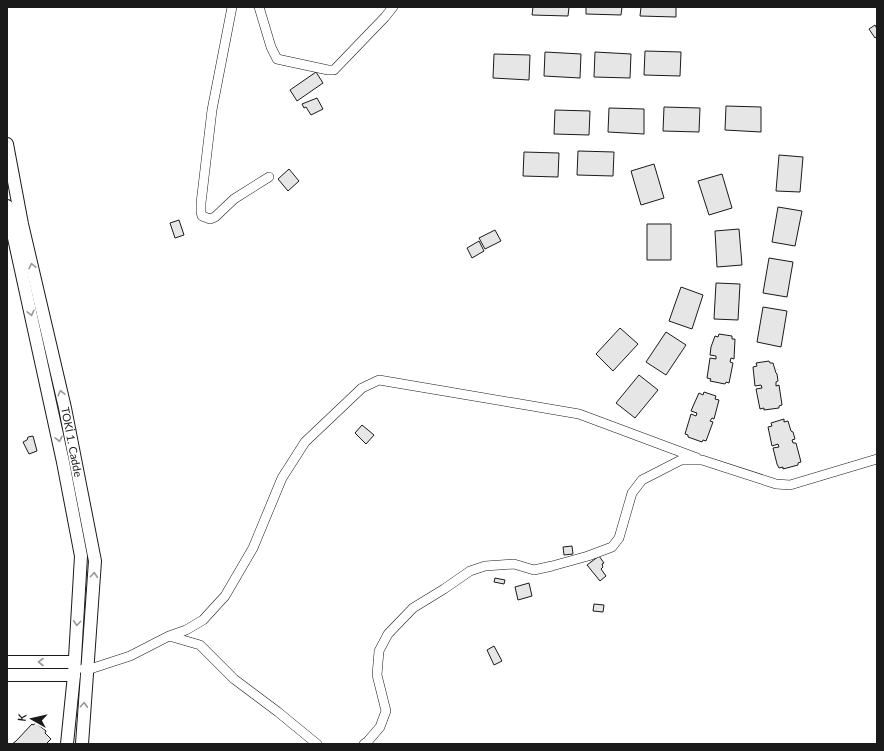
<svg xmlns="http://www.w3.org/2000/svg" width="884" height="751" font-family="Lato,sans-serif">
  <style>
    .building { fill: #e6e6e6; stroke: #1a1a1a }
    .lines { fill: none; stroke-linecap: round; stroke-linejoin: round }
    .minor-casing { stroke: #1a1a1a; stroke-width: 10 }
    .major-casing { stroke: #1a1a1a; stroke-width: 14 }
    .minor { stroke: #fff; stroke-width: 9 }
    .major { stroke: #fff; stroke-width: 12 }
    .oneway { stroke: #989898 }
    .labels { text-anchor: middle; stroke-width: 3; stroke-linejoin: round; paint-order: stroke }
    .street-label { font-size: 11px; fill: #1a1a1a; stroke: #fff }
  </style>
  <rect width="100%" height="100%" fill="#fff"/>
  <!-- building -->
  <path class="building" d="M533 7H569L568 16 532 15Z
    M586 7H622L621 15 586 14Z
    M641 7H676V17L640 16Z
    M875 25 877 29V36L875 38 869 29Z
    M645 51 681 52 680 76 644 75Z
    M545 52 581 54 580 78 544 76Z
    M595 52 631 54 630 78 594 77Z
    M494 54 530 55 529 80 493 78Z
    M316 72 323 83 297 101 290 90Z
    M317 98 323 109 311 115 306 107 304 108 302 104Z
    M726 106 761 107V132L725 130Z
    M664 107 700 108 699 132 663 131Z
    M609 108 644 109V134L608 132Z
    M555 110 590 111 589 135 554 134Z
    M578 151 614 152 613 176 577 175Z
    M524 152 559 153 558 177 523 176Z
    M779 155 803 157 800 192 776 191Z
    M654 164 664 198 641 205 631 171Z
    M289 169 299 181 288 191 278 179Z
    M722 174 732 208 709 215 698 181Z
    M778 207 802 211 795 246 772 242Z
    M179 220 184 235 175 238 170 223Z
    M647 224H671V260H647Z
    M739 229 742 265 717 267 715 231Z
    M495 230 501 241 485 249 479 238Z
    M479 241 484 251 472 258 467 248Z
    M769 258 793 262 787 297 763 293Z
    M716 283 740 284 738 320 714 319Z
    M681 287 703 295 692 329 669 321Z
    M763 307 787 311 781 347 757 342Z
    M620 328 638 344 613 371 596 354Z
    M666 332 686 345 666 375 646 362Z
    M719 334 732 336V339H735L734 359 731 358 730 362 733 363 729 383 726 382 725 384 710 381 711 379 707 378 710 358 716 359V356L710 355 711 347 715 336 718 337Z
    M769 361 770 363H773L776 373 777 374 778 381 776 382V386L779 385 782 405 779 406V408L764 410V408L760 409 756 389 762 388 761 385 755 386 753 367 757 366 756 363Z
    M639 375 658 390 635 418 616 403Z
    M704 392 716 396 715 399 719 400 714 419 712 418 710 421 713 422 706 441 703 440 702 442 688 437V435L685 434 691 414 696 416 697 413 691 411 694 404 699 393 703 395Z
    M784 419V422L788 421 791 431 793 432 795 439 792 440 793 443H796L801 462 798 463V465L783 469V467L779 468 777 464 773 448 779 447 778 444 772 446 768 427 772 426 771 423Z
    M362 425 374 435 366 444 355 433Z
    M33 436 37 451 29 454 23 442 27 440 28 437Z
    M572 546 573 554 564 555 563 547Z
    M599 556 604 563 602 564 603 567 601 569 606 576 600 581 587 565Z
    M495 578 505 580 504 584 494 582Z
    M529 583 532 596 518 600 515 587Z
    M594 604 604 605 603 612 593 611Z
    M494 646 502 661 494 665 487 650Z
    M36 723 46 731 45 733 51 739 46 744H12L16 741 32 724 33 725Z"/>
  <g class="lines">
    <defs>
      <path id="minor" d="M232 7 212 110 201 203V212L202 216 210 219 215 217 234 199 269 177
        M259 7 271 47 277 59 328 70H334L385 17 393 7
        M169 636 186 630 203 620 225 596 253 548 282 478 305 442 362 388 379 380 579 414 697 458
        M83 669 87 670 130 656 169 636 200 645 234 679 278 712 317 744
        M364 744 368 741 380 727 386 711 377 675 379 651 388 634 413 608 444 589 470 571 485 566 514 564 534 570 552 566 588 556 612 547 619 538 632 493 642 480 681 460H702L776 484 790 485 877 459"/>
      <g id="major">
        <path id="s1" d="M7 144 22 224 65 408 95 561 82 744"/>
        <path d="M7 206 63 462 81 556 74 675 67 744"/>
        <path d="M7 662H74"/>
        <path d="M7 675H74"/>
      </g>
    </defs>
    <!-- minor casing -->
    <use href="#minor" class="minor-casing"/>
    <!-- major casing -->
    <use href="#major" class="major-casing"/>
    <!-- minor -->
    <use href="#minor" class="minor"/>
    <!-- major -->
    <use href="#major" class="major"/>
  </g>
  <!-- one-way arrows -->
  <defs><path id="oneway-chevron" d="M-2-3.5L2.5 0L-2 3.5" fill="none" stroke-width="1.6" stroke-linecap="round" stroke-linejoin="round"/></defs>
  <g class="oneway">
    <use href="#oneway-chevron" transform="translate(32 266) rotate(-103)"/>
    <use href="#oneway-chevron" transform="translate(31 313) rotate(77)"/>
    <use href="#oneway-chevron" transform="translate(61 393) rotate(-103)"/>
    <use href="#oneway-chevron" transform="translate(59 439) rotate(78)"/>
    <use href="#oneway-chevron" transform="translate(94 575) rotate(-86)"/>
    <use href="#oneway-chevron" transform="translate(77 623) rotate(94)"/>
    <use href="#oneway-chevron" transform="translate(41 662) rotate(180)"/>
    <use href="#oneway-chevron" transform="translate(84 705) rotate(-86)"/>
  </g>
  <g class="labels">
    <!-- street labels -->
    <g class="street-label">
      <text dy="4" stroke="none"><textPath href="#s1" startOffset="305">TOKİ 1. Cadde</textPath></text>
    </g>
  </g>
  <!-- border -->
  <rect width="884" height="751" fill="none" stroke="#1a1a1a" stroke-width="16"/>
  <!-- north arrow -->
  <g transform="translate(32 719) rotate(278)" stroke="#ffffff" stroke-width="3" paint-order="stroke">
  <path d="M0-3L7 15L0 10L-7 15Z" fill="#1a1a1a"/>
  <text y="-6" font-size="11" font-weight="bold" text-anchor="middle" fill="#1a1a1a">K</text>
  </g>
</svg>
